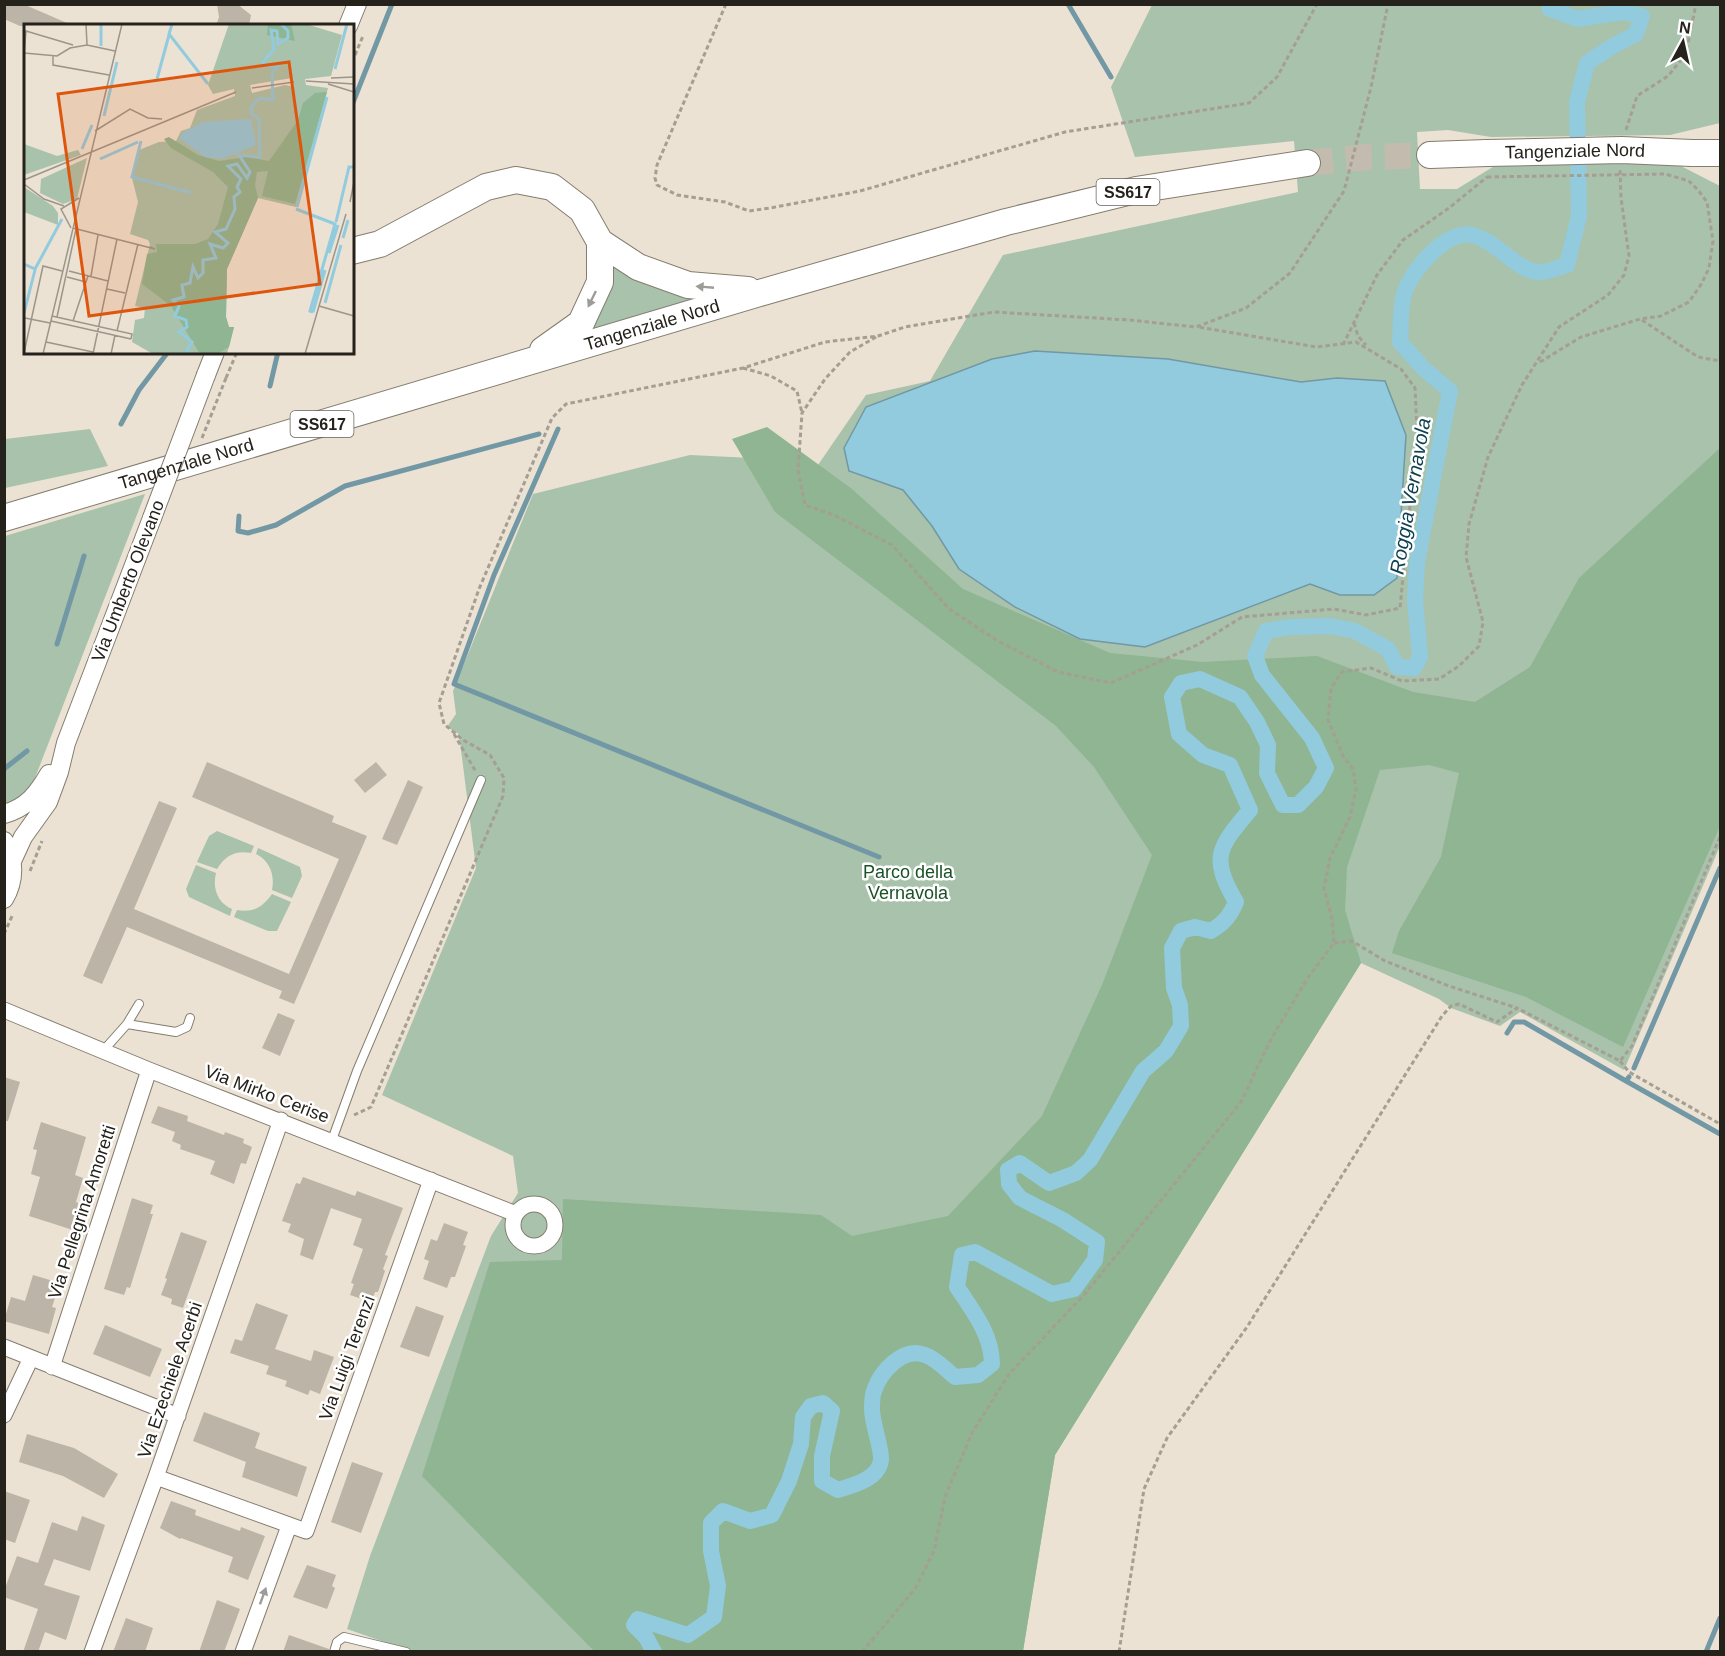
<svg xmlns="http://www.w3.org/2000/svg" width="1725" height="1656" font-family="Helvetica,sans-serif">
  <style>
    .green { fill: #a9c2ab }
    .forest { fill: #8fb592 }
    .water { fill: #92cbde; stroke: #7198a4; stroke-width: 1.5 }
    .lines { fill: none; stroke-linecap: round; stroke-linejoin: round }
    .stream { stroke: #7198a4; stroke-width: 5 }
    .canal { stroke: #92cbde; stroke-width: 16 }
    .building { fill: #bcb4a6 }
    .trunk-tunnel { stroke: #c3bcae; stroke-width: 26; stroke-dasharray: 26 13; stroke-linecap: butt }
    .service-casing { stroke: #847d6f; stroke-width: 10 }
    .minor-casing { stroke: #847d6f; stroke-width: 17 }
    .tertiary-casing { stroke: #847d6f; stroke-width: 20 }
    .trunk-casing { stroke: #847d6f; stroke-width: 28 }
    .path { stroke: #a59e92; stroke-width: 3; stroke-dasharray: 4.5 3; stroke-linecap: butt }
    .service { stroke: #fff; stroke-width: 8 }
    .minor { stroke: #fff; stroke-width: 15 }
    .tertiary { stroke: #fff; stroke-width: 18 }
    .trunk { stroke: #fff; stroke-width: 26 }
    .tertiary-bridge-casing { stroke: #847d6f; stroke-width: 20; stroke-linecap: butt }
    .trunk-bridge-casing { stroke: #847d6f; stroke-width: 28; stroke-linecap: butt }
    .path-bridge { stroke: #a59e92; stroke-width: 3; stroke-dasharray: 4.5 3; stroke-linecap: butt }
    .tertiary-bridge { stroke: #fff; stroke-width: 18 }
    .trunk-bridge { stroke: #fff; stroke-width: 26 }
    .oneway { fill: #9d9c99 }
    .labels { text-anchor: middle; stroke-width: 5; stroke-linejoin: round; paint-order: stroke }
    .shield { fill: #fff; stroke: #666460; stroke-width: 1.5 }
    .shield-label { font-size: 16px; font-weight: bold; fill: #25221c }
    .street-label { font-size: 18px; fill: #25221c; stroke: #fff }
    .park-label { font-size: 18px; fill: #1a5225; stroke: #fff }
    .water-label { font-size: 20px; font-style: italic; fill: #0f4150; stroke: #fff }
    .inset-river { fill: none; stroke: #92cbde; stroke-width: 3 }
    .inset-road { fill: none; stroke: #9c958a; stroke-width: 1.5 }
    .view { fill: #de560d; fill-opacity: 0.15; stroke: #de560d; stroke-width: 3 }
    .inset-edge { fill: none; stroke: #25221c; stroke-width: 3 }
  </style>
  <rect width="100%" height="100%" fill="#ebe2d3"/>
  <!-- green -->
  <path class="green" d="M1152 5H1720V123L1670 135 1491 137 1448 130 1417 132 1420 189H1457L1496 165 1675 163 1720 186V846L1624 1070 1520 1012 1500 1026 1451 1008 1439 999 1361 963 1055 1455 1023 1651 413 1652 347 1629 370 1556 491 1236 518 1193 513 1156 382 1095 476 868 459 734 447 727 456 714 453 691 533 494 690 455 752 458 818 465 866 395 930 381 1003 255 1298 192 1294 141 1135 157 1111 87Z
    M606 253 692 296V299L689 302 590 331Z
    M90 429 108 466 5 488V439Z
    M145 494 33 783 22 798 5 805V536Z
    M217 831 254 846 251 853C235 850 225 856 217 869L197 862 209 836Z
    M258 848 300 867 302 876 292 898 272 890C275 875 270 861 256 854Z
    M196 865 216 873C212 889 218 903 232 909L230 916 189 897 186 889Z
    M272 894 291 902 277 931H268L234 917 237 910C253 913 263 907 272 894Z"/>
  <!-- forest -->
  <path class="forest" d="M767 427 852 489 963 589 1110 653 1203 662 1317 656 1413 692 1475 702 1530 667 1579 578 1720 448V826L1623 1047 1526 997 1392 953 1399 931 1441 857 1459 773 1429 765 1380 770 1347 867 1345 910 1361 963 1055 1455 1023 1651H594L422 1476 490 1262 562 1260 563 1199 821 1215 852 1236 948 1216 1042 1116 1102 985 1152 855 1094 767 1056 726 775 512 732 439Z"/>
  <!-- water -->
  <path class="water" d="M1035 351 1168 359 1301 382 1337 378 1385 381 1406 435 1397 578 1374 595H1340L1310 584 1145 647 1080 639 1015 607 959 569 932 526 903 490 849 471 844 448 866 407 992 359Z"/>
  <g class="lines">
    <!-- stream -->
    <path class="stream" d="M1068 4 1111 77
      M352 105 392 4
      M270 386 278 352
      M121 424 139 390 168 352
      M558 429 494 575 454 684 879 857
      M239 516 238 531 248 533 276 525 345 486 539 434
      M57 644 84 556
      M4 769 27 751
      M1507 1033 1514 1022H1524L1626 1081 1629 1077
      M1634 1068 1720 868
      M1626 1081 1720 1134
      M1706 1652 1720 1618"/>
    <!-- canal -->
    <path class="canal" d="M654 1652 646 1637 634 1625 638 1619 688 1635 714 1617 718 1586 711 1551V1523L723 1511 750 1521 772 1515 789 1481 801 1444 803 1417 811 1406 823 1403 832 1411 822 1456V1481L838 1490C853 1485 878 1480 881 1460 882 1448 872 1424 872 1409 872 1404 872 1396 874 1391 880 1372 903 1346 925 1355 937 1359 946 1370 955 1377L978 1375 992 1364C992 1335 973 1311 957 1287L962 1255 975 1252 1052 1294 1074 1289 1095 1260 1097 1242 1063 1220 1020 1198 1009 1184 1008 1170 1020 1163 1049 1183 1076 1173 1090 1160 1143 1071 1166 1051 1181 1026 1180 1005 1174 988 1172 948 1181 931 1195 927 1211 931C1224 923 1230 916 1236 902 1210 857 1218 848 1250 810L1230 765 1203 755 1179 734 1172 697 1181 683 1200 679 1240 697 1257 722 1268 745 1267 773 1283 805H1298L1316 787 1326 768 1312 738 1262 675 1255 656 1266 631 1290 627 1330 626 1355 631 1388 649 1397 667 1414 668 1420 657 1415 599 1417 562 1450 391 1423 368 1400 342C1401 328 1400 303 1405 291 1413 269 1446 230 1472 235 1496 240 1518 273 1540 272 1549 272 1559 267 1567 265L1579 216 1577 102 1587 63 1611 47 1636 34 1642 16 1622 12 1578 19 1550 9 1549 4"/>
  </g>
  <!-- building -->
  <path class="building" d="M4 4H23L74 26H20L4 19Z
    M217 4H237L251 15 250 21 248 26H216L219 17Z
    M207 762 334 816 332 822 367 836 294 1004 279 998 282 991 127 927 102 984 83 976 159 801 177 808 134 909 289 974 339 859 192 797Z
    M376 762 387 775 365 793 354 780Z
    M408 780 423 787 397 845 382 839Z
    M278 1013 295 1020 280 1056 262 1048Z
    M4 1077 20 1082 8 1121H4Z
    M158 1106 188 1116 187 1121 224 1135 225 1132 244 1139 243 1143 252 1147 246 1164 241 1163 234 1184 210 1174 215 1161 180 1149 181 1145 172 1141 175 1132 151 1123Z
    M41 1122 86 1137 75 1175 83 1178 76 1202 80 1204 73 1230 29 1216 40 1177 31 1174 37 1150 33 1149Z
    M303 1177 355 1196 357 1191 403 1208 385 1255 388 1256 383 1269 385 1271 378 1292H375L371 1302 350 1295 354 1284 351 1283 363 1249 353 1245 362 1219 331 1208 313 1260 300 1255 304 1239 288 1232 291 1224 282 1221 296 1183 300 1184Z
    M132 1198 153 1205 150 1214H153L130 1288 127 1287 124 1295 104 1289Z
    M444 1223 468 1232 463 1245 466 1246 455 1277H451L447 1288 423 1279 429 1261 424 1259 431 1239 437 1241Z
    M181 1232 207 1241 183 1308 171 1304 172 1299 161 1295 167 1279 165 1278Z
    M33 1275 60 1283 52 1307 56 1308 49 1334 4 1321 11 1297 25 1301Z
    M256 1303 288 1315 275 1349 311 1361 314 1350 334 1357 320 1394 310 1390 308 1395 285 1386 287 1381 266 1374 269 1366 230 1353 235 1339 242 1341Z
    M416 1306 444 1316 429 1357 400 1347Z
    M105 1325 162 1349 150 1377 93 1354Z
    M204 1412 260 1433 255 1448 307 1467 297 1497 242 1477 246 1462 193 1441Z
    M27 1434 74 1448 118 1474 104 1498 63 1476 19 1462Z
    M352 1462 383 1473 361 1533 331 1522Z
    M4 1491 30 1500 15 1543 4 1539Z
    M171 1501 196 1510 195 1515 240 1531 241 1527 265 1536 248 1580 228 1572 233 1557 181 1538 180 1539 160 1528Z
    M82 1516 105 1525 90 1571 54 1559 44 1585 80 1596 66 1640 45 1632 38 1652H23L38 1609 4 1597V1591L17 1556 38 1563 52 1522 77 1531Z
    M307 1565 336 1575 332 1586 335 1588 327 1609 293 1597Z
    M217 1600 240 1609 224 1652H199Z
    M126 1618 153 1628 145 1652H113Z
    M289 1635 329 1649 328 1652H283Z"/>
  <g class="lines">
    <!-- trunk-tunnel -->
    <path class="trunk-tunnel" d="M1307 163 1367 157 1430 155"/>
    <defs>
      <path id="service" d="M127 1024 176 1032 187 1027 190 1018
        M103 1051 127 1024 139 1004
        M332 1140 357 1071 481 780
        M334 1652 337 1642 344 1637 406 1652"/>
      <path id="minor" d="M4 1010 149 1070 516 1214
        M513 1225a21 21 0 1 1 42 0a21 21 0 1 1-42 0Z
        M4 1347 178 1416
        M52 1367 149 1070
        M4 1415 31 1358
        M156 1477 306 1531 431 1180
        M92 1652 156 1477 281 1120
        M243 1652 289 1526"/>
      <path id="tertiary" d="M348 26 357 4
        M206 375 215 352
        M4 814C27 808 38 793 49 774
        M4 841C15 859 15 881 4 899
        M12 861 23 837 48 802 59 772 66 743 152 518"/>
      <g id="trunk">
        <path d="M1692 153H1720"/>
        <path d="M1430 155 1487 153"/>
        <path d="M352 251 380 244 486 187 516 180 552 187 582 210 600 242 638 267 688 285 748 290"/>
        <path d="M543 350 581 323 600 282V242"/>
        <path id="s1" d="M4 518 763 292 1006 222 1136 190 1307 163"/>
      </g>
    </defs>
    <!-- service casing -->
    <use href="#service" class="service-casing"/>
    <!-- minor casing -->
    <use href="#minor" class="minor-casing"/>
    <!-- tertiary casing -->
    <use href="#tertiary" class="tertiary-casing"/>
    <!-- trunk casing -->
    <use href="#trunk" class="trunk-casing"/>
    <!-- path -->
    <path class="path" d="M726 4 657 165 655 178 657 185 677 195 725 202 749 211 770 208 860 191 1065 132 1249 103 1277 77 1317 4
      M352 62 363 36
      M1626 130 1637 96 1668 76 1681 60 1688 44 1696 4
      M1642 320 1698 357 1720 361
      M1354 323 1358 336 1366 345
      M876 337 850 352 825 379 802 413 798 470 805 505 834 515 892 545 949 609 998 641 1058 672 1111 683 1197 645 1242 617 1334 609 1366 615 1400 608 1417 432 1415 388 1401 369 1356 342 1317 347 1198 327
      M1343 345 1377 275 1403 240 1449 208 1487 177
      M1540 362 1581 337 1640 319 1661 316 1689 302 1702 283 1709 268 1713 241 1707 202 1698 190 1689 181
      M743 368 771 376 797 391 802 413
      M226 378 237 352
      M454 734 476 772
      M30 871 42 841
      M4 934 13 914
      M1334 943 1352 941 1385 961 1449 986 1517 1008
      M1620 1061 1629 1072 1720 1124
      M354 1115 371 1107 503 796 504 778 490 755 463 740 444 724 439 703 479 589 552 418 566 404 743 368 825 342 878 336 905 327 994 312 1129 320 1196 327 1246 308 1290 273 1344 191 1371 87 1388 4
      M862 1652 915 1589 934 1551 945 1497 972 1433 1009 1374 1084 1295 1241 1102 1271 1039 1307 979 1334 943 1332 919 1324 888 1330 858 1350 817 1356 789 1353 769 1343 756 1328 720 1331 688 1342 672 1371 668 1402 681 1439 679 1459 666 1479 646 1483 622 1466 557 1469 524 1488 457 1522 385 1559 327 1608 295 1624 275 1629 256 1621 198 1620 169
      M1119 1652 1144 1489 1167 1438 1247 1327 1442 1016 1451 1006 1459 1004 1497 1022 1517 1008 1620 1061 1632 1046 1720 837"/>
    <!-- service -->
    <use href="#service" class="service"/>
    <!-- minor -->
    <use href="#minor" class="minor"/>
    <!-- tertiary -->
    <use href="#tertiary" class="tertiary"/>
    <!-- trunk -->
    <use href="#trunk" class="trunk"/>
    <defs>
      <path id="tertiary-bridge" d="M152 518 206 375"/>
      <g id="trunk-bridge">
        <path id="s2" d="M1487 153 1622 150 1692 153"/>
      </g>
    </defs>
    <!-- tertiary-bridge casing -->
    <use href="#tertiary-bridge" class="tertiary-bridge-casing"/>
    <!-- trunk-bridge casing -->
    <use href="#trunk-bridge" class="trunk-bridge-casing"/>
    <!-- path-bridge -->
    <path class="path-bridge" d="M1487 177 1665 174 1689 181
      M202 438 226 378"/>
    <!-- tertiary-bridge -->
    <use href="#tertiary-bridge" class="tertiary-bridge"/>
    <!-- trunk-bridge -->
    <use href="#trunk-bridge" class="trunk-bridge"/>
  </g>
  <!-- one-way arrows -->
  <defs><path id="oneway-solid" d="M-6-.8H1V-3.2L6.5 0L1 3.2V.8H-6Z" transform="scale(1.5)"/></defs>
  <g class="oneway">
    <use href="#oneway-solid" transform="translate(705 287) rotate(-175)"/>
    <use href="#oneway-solid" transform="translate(592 299) rotate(116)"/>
    <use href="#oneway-solid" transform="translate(263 1596) rotate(-70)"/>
  </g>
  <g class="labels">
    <!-- shield labels -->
    <g class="shield">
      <rect x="1096.5" y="179" width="63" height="26" rx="4.5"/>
      <rect x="290.5" y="411" width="63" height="26" rx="4.5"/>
    </g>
    <g class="shield-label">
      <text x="1128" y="198">SS617</text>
      <text x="322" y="430">SS617</text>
    </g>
    <!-- street labels -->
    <g class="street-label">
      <text dy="6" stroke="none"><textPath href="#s2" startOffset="88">Tangenziale Nord</textPath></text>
      <text dy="6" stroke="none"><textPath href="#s1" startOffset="676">Tangenziale Nord</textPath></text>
      <text dy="6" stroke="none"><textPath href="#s1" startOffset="190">Tangenziale Nord</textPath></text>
      <text transform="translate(128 581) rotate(-69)" y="6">Via Umberto Olevano</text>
      <text transform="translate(267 1094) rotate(21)" y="6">Via Mirko Cerise</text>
      <text transform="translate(82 1212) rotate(-72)" y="6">Via Pellegrina Amoretti</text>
      <text transform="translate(347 1358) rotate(-70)" y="6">Via Luigi Terenzi</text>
      <text transform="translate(170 1380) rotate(-71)" y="6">Via Ezechiele Acerbi</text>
    </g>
    <!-- park labels -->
    <g class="park-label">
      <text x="908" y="878">Parco della<tspan x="908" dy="21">Vernavola</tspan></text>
    </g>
    <!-- water labels -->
    <g class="water-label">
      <text transform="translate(1410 496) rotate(-80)" y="7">Roggia Vernavola</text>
    </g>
  </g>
  <!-- overview -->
  <g transform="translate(24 24)">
    <rect width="330" height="330" fill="#ebe2d3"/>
    <path d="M205 0H282L318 11 307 52 281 55 282 61 304 64 272 183 234 174 203 245 202 293 205 303H210L203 330H129L108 318 111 296 120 294 121 284 111 282 126 220 124 216 106 210 114 178 108 154 115 126 135 118 152 117 157 107 166 104 173 86 211 72 210 65 189 70 184 61ZM268 54 270 63 261 61 228 69 226 61ZM0 120 33 132 54 126 57 131 0 151ZM63 134 53 175 39 180 16 169 17 155ZM0 163 29 182 34 189V201L0 188Z" fill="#a9c2ab" fill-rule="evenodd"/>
    <path d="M244 0H267L271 17 243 11ZM303 68 271 180 238 172 244 147 233 148 231 161 234 174 203 245 202 293 205 303H210L205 323 193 330H176L147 282 118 260 123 230 133 228 132 220H171L184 215 194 200 204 163 189 148 147 124 140 115 145 113 174 131 195 137 223 133 245 137 274 96 279 79 291 69Z" fill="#8fb592"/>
    <path d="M227 95 232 121 199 135 181 133 155 114 158 109 179 98Z" fill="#92cbde"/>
    <path class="inset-river" d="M148 0 145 10 184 60M77 22V0M311 45 323 0M133 55 145 11M80 92 93 38M117 117 108 153 168 169M58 125 68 101M76 135 114 118M273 183 303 73M272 185 311 200 286 287 289 288M312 198 325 143H330M319 214 324 196M305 229 314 201M0 240 11 245 38 195M301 279 317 221M289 288 301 246M0 289 11 246M167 330 163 326 168 318 155 308 163 303 162 296 151 292 155 282 149 276 160 273 158 261 166 259 169 243 174 254 179 249V236L192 234 186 220 199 224 204 219 191 208 202 205 211 185 210 173 216 168 213 163 217 155 204 142 213 140 223 154 226 148 215 131 236 133 235 95 228 90 227 83 235 74 249 76 248 49 254 42H242L239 38 250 25 247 6 253 7 254 20 264 14V7L257 0"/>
    <path class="inset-road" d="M62 0 63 21M0 29 33 32 46 24 63 21 91 27M0 29 2 7 49 21M29 32V41L85 51M307 54 330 53M282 57 330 60M304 60 330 68M228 64 270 58M71 107 106 85 124 94 138 95M0 156 212 68M0 160 20 175 40 182M326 178 330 158M47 204 37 185 55 174M49 204 131 225 126 223M45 247 84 257M67 252 74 211M43 253 62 258M83 265 101 269M295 282 330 292M28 292 108 310 107 315M33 293 52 205M1 294 26 299M27 297 107 315M49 297 64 252M93 307 114 220M22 318 69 328M0 329 19 242 38 247M19 330 98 0M69 330 93 215M87 330 91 311M281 330 322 190"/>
    <path class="view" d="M265 38 296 260 65 292 34 70Z"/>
    <rect width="330" height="330" class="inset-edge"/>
  </g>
  <!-- border -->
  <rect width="1725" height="1656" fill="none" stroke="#25221c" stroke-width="12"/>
  <!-- north arrow -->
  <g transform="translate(1683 42) rotate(8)" stroke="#ffffff" stroke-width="4.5" paint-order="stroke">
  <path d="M0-4.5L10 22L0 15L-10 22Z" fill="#25221c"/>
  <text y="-9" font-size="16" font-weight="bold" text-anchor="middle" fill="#25221c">N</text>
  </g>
</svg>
